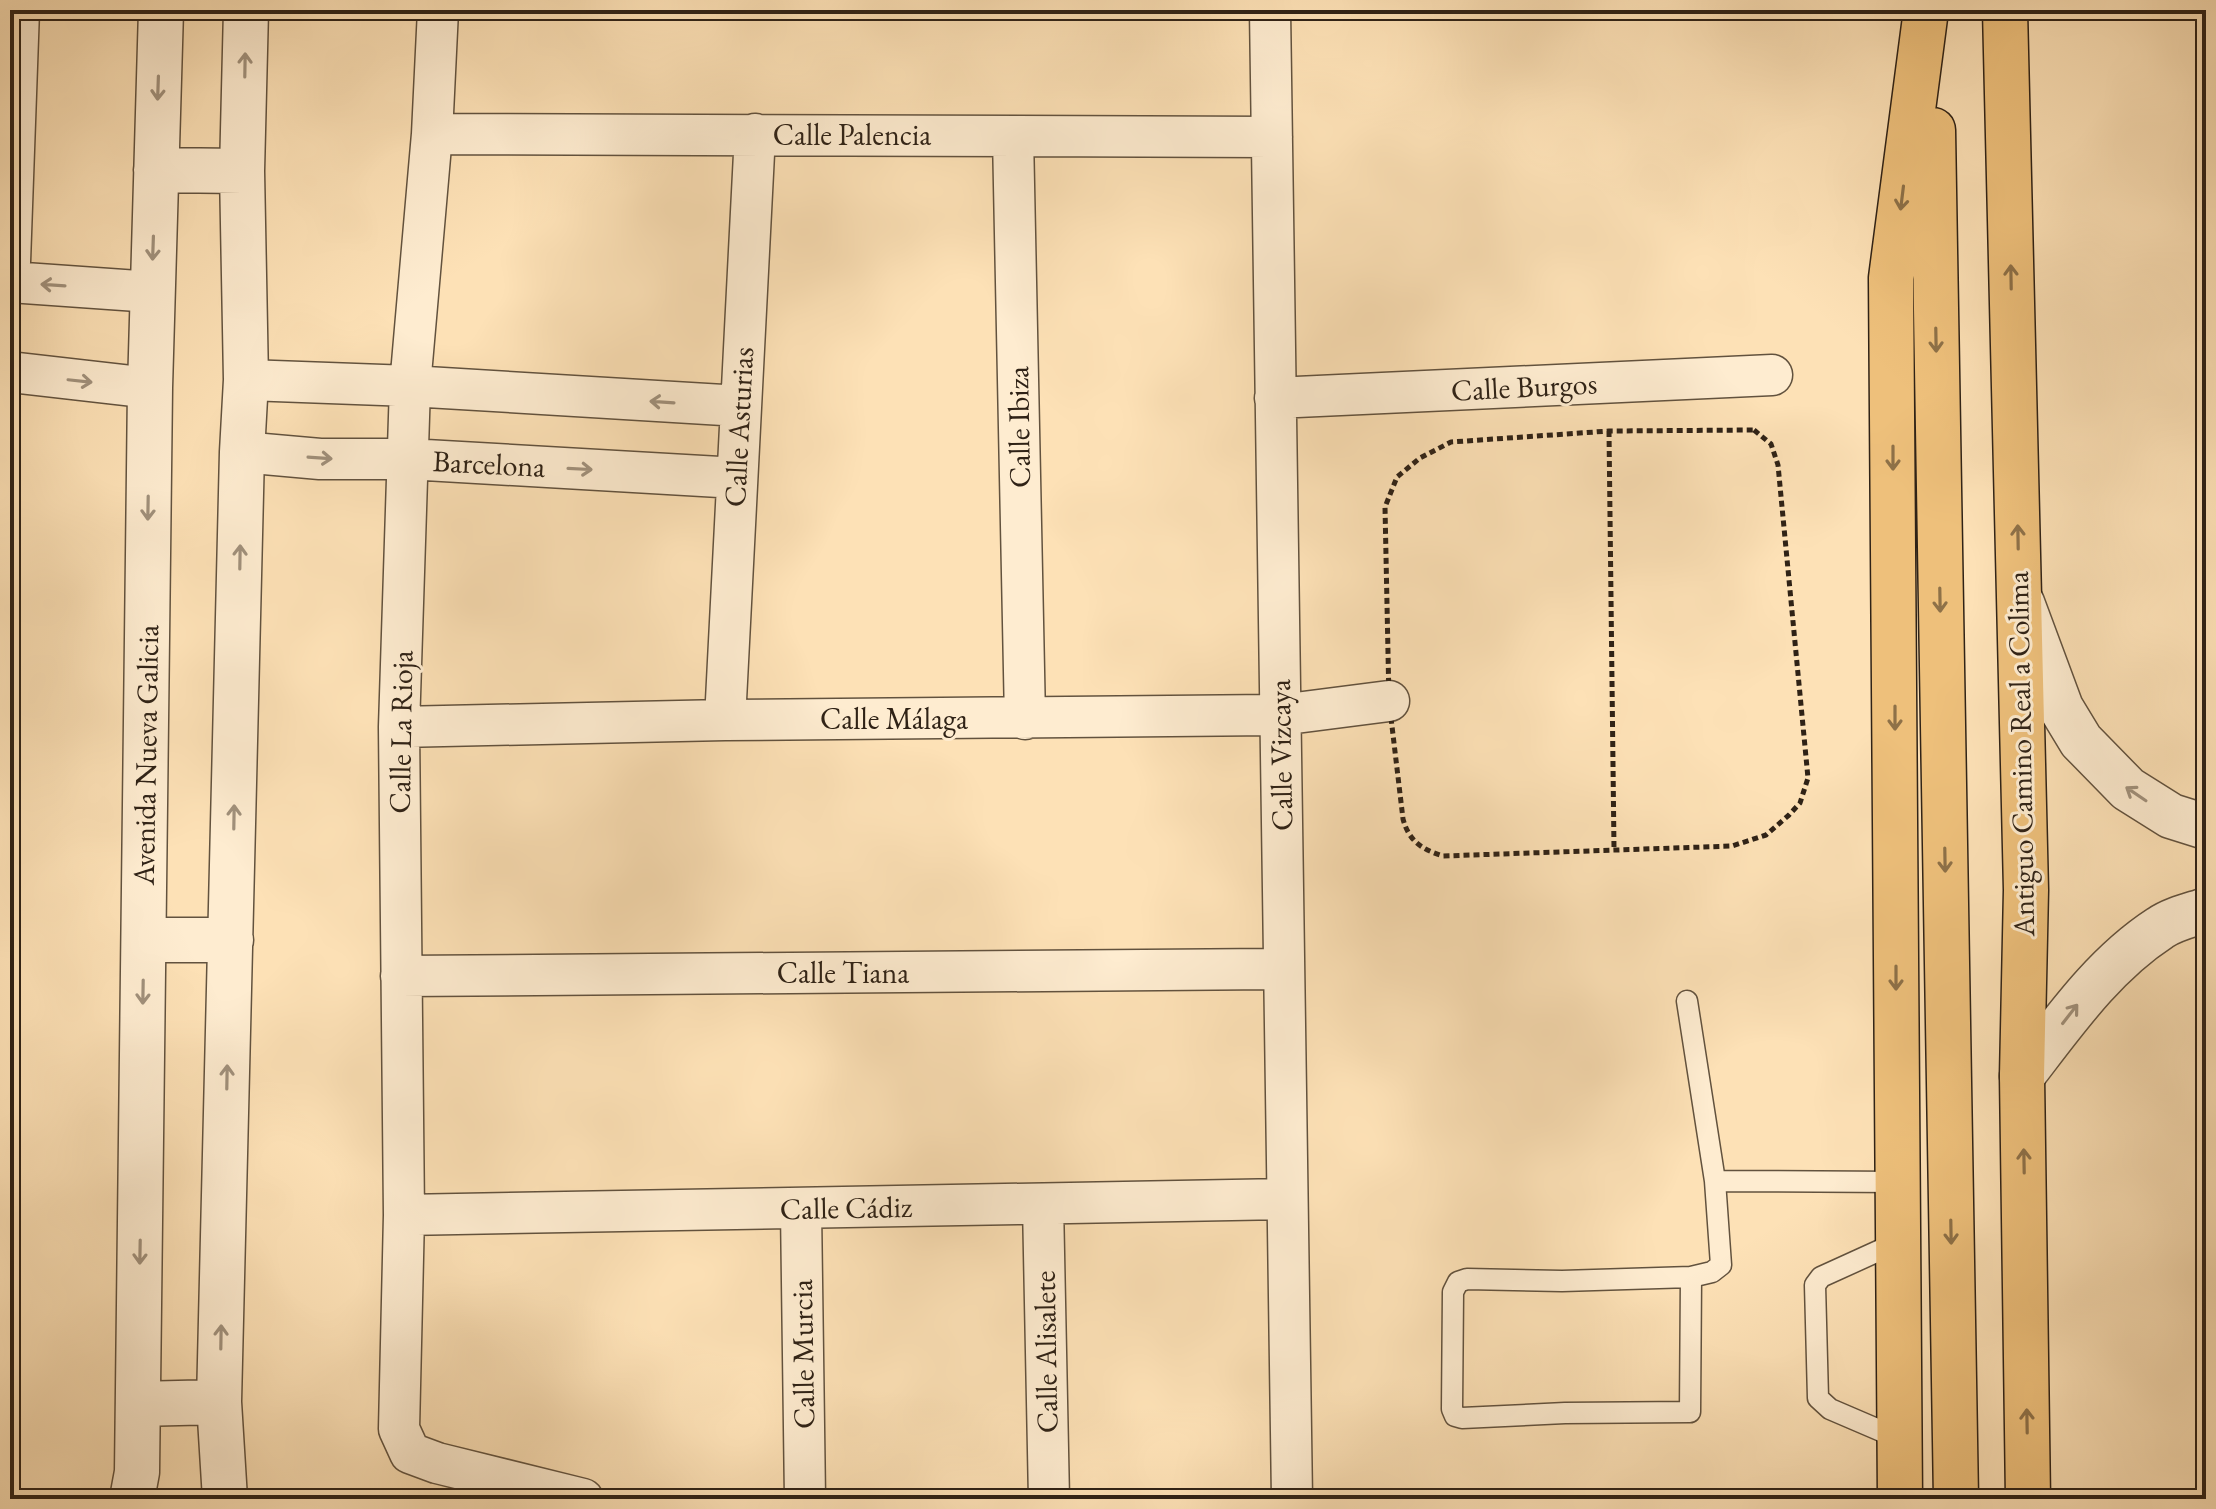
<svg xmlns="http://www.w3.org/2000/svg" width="2216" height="1509" font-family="'EB Garamond',serif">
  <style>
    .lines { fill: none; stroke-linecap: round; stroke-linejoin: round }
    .service-casing { stroke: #62523e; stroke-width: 23 }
    .minor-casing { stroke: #62523e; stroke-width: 43 }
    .tertiary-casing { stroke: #62523e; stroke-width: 47 }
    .primary-casing { stroke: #2f2216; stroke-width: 47 }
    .path { stroke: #2f2216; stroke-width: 5; stroke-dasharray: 6 4; stroke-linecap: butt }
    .service { stroke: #feecd0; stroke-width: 20 }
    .minor { stroke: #feecd0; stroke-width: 40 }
    .tertiary { stroke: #feecd0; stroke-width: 44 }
    .primary { stroke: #eec07b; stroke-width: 44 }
    .oneway { stroke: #a1917c }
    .oneway2 { stroke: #8e7148 }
    .labels { text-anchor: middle; stroke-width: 6; stroke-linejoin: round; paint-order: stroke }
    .street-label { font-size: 30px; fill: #2f2216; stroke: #feecd0 }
  </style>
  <rect width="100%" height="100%" fill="#fde1b6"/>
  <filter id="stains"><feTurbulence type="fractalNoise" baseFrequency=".0025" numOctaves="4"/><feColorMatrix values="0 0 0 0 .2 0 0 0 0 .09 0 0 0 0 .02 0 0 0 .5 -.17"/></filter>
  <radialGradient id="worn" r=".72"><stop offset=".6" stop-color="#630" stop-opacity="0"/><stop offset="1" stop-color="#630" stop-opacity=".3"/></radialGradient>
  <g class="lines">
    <defs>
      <path id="service" d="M1687 1001 1715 1181 1898 1182
        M1898 1242 1821 1277 1815 1285 1818 1398 1830 1409 1900 1439
        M1691 1277 1690 1412 1565 1413 1462 1418 1455 1416 1452 1409 1453 1292 1458 1282 1467 1279 1562 1281 1691 1277 1712 1272 1721 1265 1715 1181"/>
      <path id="minor" d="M438 10 432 134 410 386 399 727 404 1215 399 1429 410 1453 437 1463 583 1499
        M1270 10 1292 1499
        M432 134 1272 137
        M1013 136 1025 719
        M10 262 19 10
        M10 282 152 292
        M10 372 150 388
        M246 380 410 386 740 406
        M1275 398 1772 375
        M242 452 320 459H408L737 478
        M725 720 755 134
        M399 727 725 720 1280 715 1389 701
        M401 976 1284 969
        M1043 1204 1049 1499
        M801 1209 805 1499
        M404 1215 1287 1199"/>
      <path id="tertiary" d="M156 170 242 171
        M2022 603 2061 708 2081 741 2128 789 2171 816 2206 827
        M144 940H231
        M2022 1076C2063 1023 2103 965 2160 928 2173 919 2191 915 2206 910
        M138 1404 219 1402
        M132 1499 137 1472 150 388 161 10
        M225 1499 219 1402 242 452 246 380 242 171 246 10"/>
      <path id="primary" d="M2005 10 2026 890 2022 1076 2028 1499
        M1933 130 1956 1499
        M1900 1499 1891 278 1926 10"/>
    </defs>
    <!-- service casing -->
    <use href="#service" class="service-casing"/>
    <!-- minor casing -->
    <use href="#minor" class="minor-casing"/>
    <!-- tertiary casing -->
    <use href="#tertiary" class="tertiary-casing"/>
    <!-- primary casing -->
    <use href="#primary" class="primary-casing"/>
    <!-- path -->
    <path class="path" d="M1754 430 1771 444 1778 465 1808 778 1800 803 1789 815 1766 835 1732 846 1443 856C1421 849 1409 841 1403 819L1389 701 1385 507 1397 477 1420 458 1451 442 1609 431Z
      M1609 431 1614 848"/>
    <!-- service -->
    <use href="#service" class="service"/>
    <!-- minor -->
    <use href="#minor" class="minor"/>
    <!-- tertiary -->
    <use href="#tertiary" class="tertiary"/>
    <!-- primary -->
    <use href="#primary" class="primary"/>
  </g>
  <!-- one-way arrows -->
  <defs><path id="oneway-shaft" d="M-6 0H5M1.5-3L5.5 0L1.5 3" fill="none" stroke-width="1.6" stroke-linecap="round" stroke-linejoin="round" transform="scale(2)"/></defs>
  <g class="oneway">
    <use href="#oneway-shaft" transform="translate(245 65) rotate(-89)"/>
    <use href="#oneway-shaft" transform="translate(158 88) rotate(92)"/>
    <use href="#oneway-shaft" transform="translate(153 248) rotate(92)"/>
    <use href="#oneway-shaft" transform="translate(53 285) rotate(-176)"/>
    <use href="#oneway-shaft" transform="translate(80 381) rotate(6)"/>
    <use href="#oneway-shaft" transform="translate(662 402) rotate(-176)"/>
    <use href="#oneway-shaft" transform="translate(320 458) rotate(4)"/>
    <use href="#oneway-shaft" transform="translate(580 469) rotate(3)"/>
    <use href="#oneway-shaft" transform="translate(148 508) rotate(91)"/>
    <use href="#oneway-shaft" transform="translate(240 557) rotate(-89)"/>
    <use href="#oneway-shaft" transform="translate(2136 794) rotate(-146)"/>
    <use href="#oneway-shaft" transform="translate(234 817) rotate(-89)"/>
    <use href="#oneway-shaft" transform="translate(143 992) rotate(91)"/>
    <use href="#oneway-shaft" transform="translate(2070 1014) rotate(-52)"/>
    <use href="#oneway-shaft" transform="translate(227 1077) rotate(-89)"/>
    <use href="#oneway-shaft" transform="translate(140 1252) rotate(91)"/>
    <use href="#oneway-shaft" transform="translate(221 1337) rotate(-89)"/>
  </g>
  <g class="oneway2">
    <use href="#oneway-shaft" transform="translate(1902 198) rotate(97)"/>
    <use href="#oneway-shaft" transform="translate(2011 277) rotate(-91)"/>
    <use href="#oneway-shaft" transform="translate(1936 340) rotate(89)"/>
    <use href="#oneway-shaft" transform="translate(1893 458) rotate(90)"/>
    <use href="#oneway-shaft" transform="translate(2018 537) rotate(-91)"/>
    <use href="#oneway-shaft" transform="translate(1940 600) rotate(89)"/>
    <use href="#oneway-shaft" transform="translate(1895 718) rotate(90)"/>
    <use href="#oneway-shaft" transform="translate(1945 860) rotate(89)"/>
    <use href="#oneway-shaft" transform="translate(1896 978) rotate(90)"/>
    <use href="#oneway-shaft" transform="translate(2024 1161) rotate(-91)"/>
    <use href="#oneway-shaft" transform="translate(1951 1232) rotate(89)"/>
    <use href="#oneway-shaft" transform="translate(2027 1421) rotate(-91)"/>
  </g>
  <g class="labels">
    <!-- street labels -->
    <g class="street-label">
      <text x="852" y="145">Calle Palencia</text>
      <text transform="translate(1524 387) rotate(-3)" y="10">Calle Burgos</text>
      <text transform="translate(739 427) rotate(-87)" y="10">Calle Asturias</text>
      <text transform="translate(1019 427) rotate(-91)" y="10">Calle Ibiza</text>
      <text transform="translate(489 464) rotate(3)" y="10">Barcelona</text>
      <text x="894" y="729">Calle Málaga</text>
      <text transform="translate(401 732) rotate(-89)" y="10">Calle La Rioja</text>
      <text transform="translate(2021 754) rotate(-91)" y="10">Antiguo Camino Real a Colima</text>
      <text transform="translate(146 755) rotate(-89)" y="10">Avenida Nueva Galicia</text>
      <text transform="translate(1281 755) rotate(-91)" y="10">Calle Vizcaya</text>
      <text x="843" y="983">Calle Tiana</text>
      <text transform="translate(846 1208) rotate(-1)" y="10">Calle Cádiz</text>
      <text transform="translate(1046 1352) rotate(-91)" y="10">Calle Alisalete</text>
      <text transform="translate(803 1354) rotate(-91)" y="10">Calle Murcia</text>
    </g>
  </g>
  <!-- margin -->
  <rect width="2216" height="1509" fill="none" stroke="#fde1b6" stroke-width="40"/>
  <rect x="12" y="12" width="2192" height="1485" fill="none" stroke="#2f2216" stroke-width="4"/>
  <rect x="20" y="20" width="2176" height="1469" fill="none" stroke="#2f2216" stroke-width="2"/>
  <rect width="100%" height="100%" filter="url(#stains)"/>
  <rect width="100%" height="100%" fill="url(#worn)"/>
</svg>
